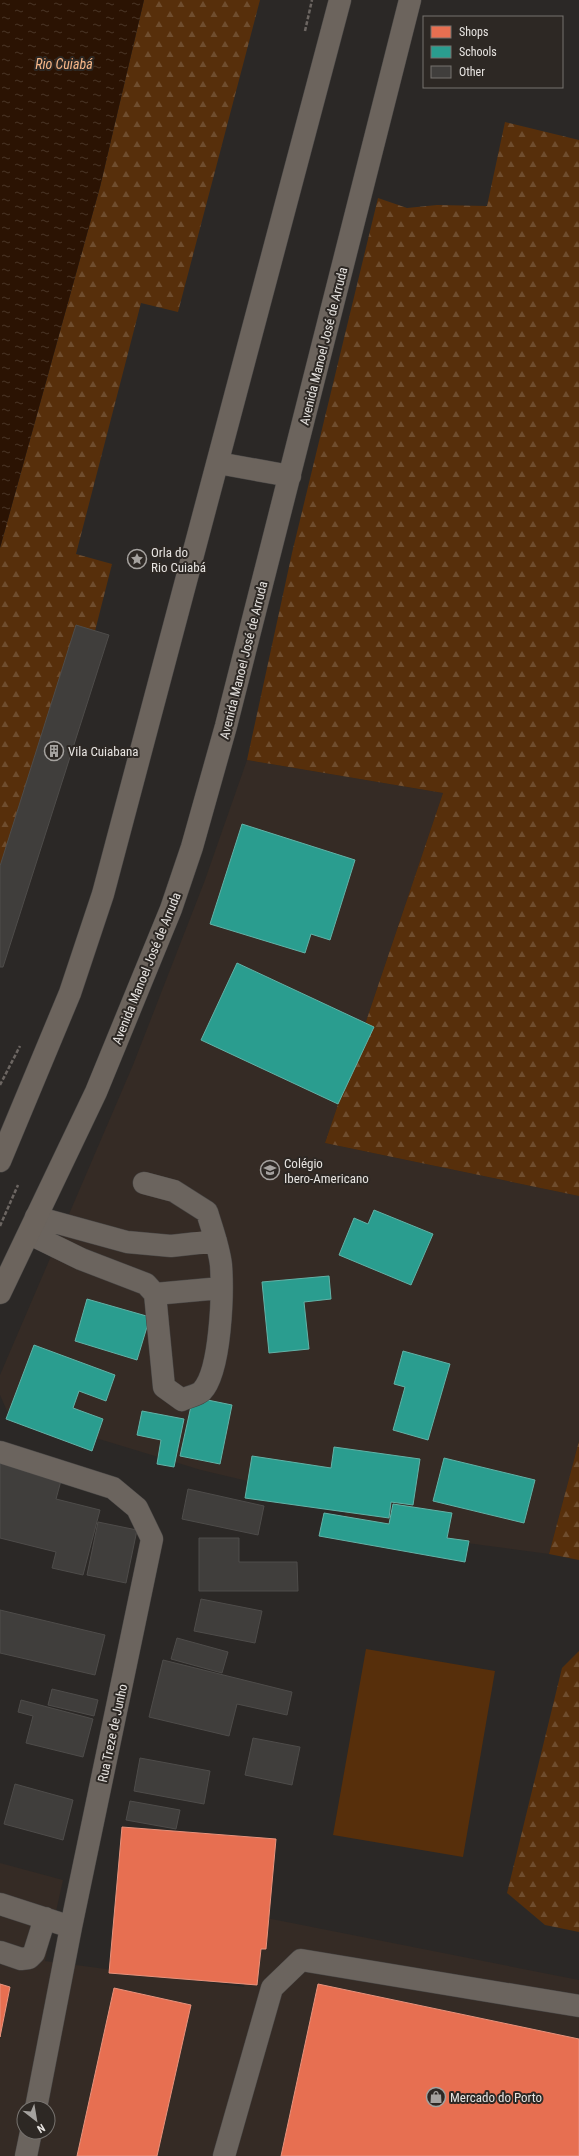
<svg xmlns="http://www.w3.org/2000/svg" width="579" height="2156" font-family="'Roboto Condensed',sans-serif">
  <style>
    .built { fill: #352b25; fill-rule: evenodd }
    .forest { fill: url(#forest-firs) }
    .park { fill: #572f0b }
    .water { fill: url(#water-ripples) }
    .shops { fill: #e76f51; stroke: #e7927c }
    .schools { fill: #2a9d8f; stroke: #62b2a7 }
    .building { fill: #403e3c; stroke: #4e4c4a }
    .lines { fill: none; stroke-linecap: round; stroke-linejoin: round }
    .minor-casing { stroke: #484645; stroke-width: 23 }
    .major-casing { stroke: #484645; stroke-width: 23 }
    .path { stroke: #6c6662; stroke-width: 2.5; stroke-dasharray: 4 2; stroke-linecap: butt }
    .minor { stroke: #6b645e; stroke-width: 22 }
    .major { stroke: #6c645d; stroke-width: 22 }
    .labels { text-anchor: middle; stroke-width: 4; stroke-linejoin: round; paint-order: stroke }
    .street-label { font-size: 13px; fill: #e6e3e0; stroke: #2d2824 }
    .poi-label { font-size: 13px; fill: #e6e3e0; stroke: #2d2824; text-anchor: start }
    .water-label { font-size: 14px; font-style: italic; fill: #f6b688; stroke: #2d2824 }
  </style>
  <defs>
    <pattern id="forest-firs" width="22" height="20" patternUnits="userSpaceOnUse"><rect width="22" height="20" fill="#572f0b"/><path d="M5 1l3.5 6h-7zM16 11l3.5 6h-7z" fill="#6f4d2e"/></pattern>
    <pattern id="water-ripples" width="26" height="14" patternUnits="userSpaceOnUse"><rect width="26" height="14" fill="#2b1303"/><path d="M2 4q2-2 4 0t4 0M15 11q2-2 4 0t4 0" fill="none" stroke="#4a3527"/></pattern>
  </defs>
  <rect width="100%" height="100%" fill="#2b2826"/>
  <!-- built -->
  <path class="built" d="M247 760 443 793 325 1143 579 1196V1441L549 1554 339 1526 349 1505 201 1470 7 1411 0 1395V1375L133 1065 205 880Z
    M0 1863 63 1880 45 1961 244 1987 252 1915 579 1980V2156H0ZM24 2108H48V2132H24Z"/>
  <!-- forest -->
  <path class="forest" d="M144 0H260L178 312 141 303 76 554 112 564 95 631 0 866V548L100 187Z
    M505 122 579 140V1196L325 1143 443 793 247 760 292 553 378 198 407 208 437 205 487 206Z
    M579 1441V1560L549 1554Z
    M579 1651V1932L545 1925 507 1893 562 1668Z"/>
  <!-- park -->
  <path class="park" d="M366 1649 495 1671 463 1857 333 1835Z"/>
  <!-- water -->
  <path class="water" d="M0 0H144L100 187 0 548Z"/>
  <!-- shops -->
  <path class="shops" d="M122 1827 276 1839 266 1949H261L257 1985 109 1973Z
    M0 1984 10 1987 0 2037Z
    M318 1984 579 2039V2156H281Z
    M114 1988 191 2005 157 2156H77Z"/>
  <!-- schools -->
  <path class="schools" d="M242 824 355 860 330 940 311 934 305 953 210 924Z
    M237 963 374 1027 338 1104 201 1040Z
    M374 1210 433 1234 411 1285 339 1255 354 1218 368 1224Z
    M329 1276 331 1299 304 1302 309 1349 269 1353 262 1282Z
    M87 1299 150 1317 137 1360 75 1341Z
    M34 1345 115 1375 106 1401 79 1391 73 1408 103 1419 92 1451 6 1419Z
    M403 1351 450 1364 428 1440 393 1430 405 1387 394 1384Z
    M193 1397 232 1405 220 1464 180 1456Z
    M142 1411 184 1419 174 1467 157 1464 161 1440 137 1435Z
    M334 1447 420 1459 413 1505 391 1502 389 1518 245 1498 252 1456 331 1468Z
    M444 1458 535 1480 524 1523 433 1501Z
    M393 1504 452 1513 447 1538 469 1541 465 1562 319 1536 324 1513 389 1524Z"/>
  <!-- building -->
  <path class="building" d="M76 625 109 635 3 967H0V866Z
    M0 1462 62 1477 56 1499 100 1510 83 1575 52 1568 56 1552 0 1538Z
    M188 1489 264 1506 258 1535 182 1519Z
    M98 1522 137 1530 126 1583 87 1575Z
    M199 1538H239V1562H297L298 1591H199Z
    M201 1599 262 1611 255 1643 194 1631Z
    M0 1610 105 1635 95 1675 0 1653Z
    M177 1638 228 1652 222 1673 171 1659Z
    M163 1660 292 1692 287 1715 237 1704 229 1736 149 1717Z
    M52 1689 98 1700 94 1716 48 1705Z
    M21 1700 93 1719 83 1757 26 1743 33 1716 18 1712Z
    M253 1738 300 1747 292 1785 245 1775Z
    M140 1758 210 1771 204 1804 134 1791Z
    M15 1784 73 1800 63 1840 4 1824Z
    M130 1801 180 1810 176 1829 126 1820Z"/>
  <g class="lines">
    <defs>
      <path id="minor" d="M36 1217 127 1242 171 1246 216 1241
        M30 1234 81 1259 146 1284 155 1294 164 1387 182 1400C188 1397 198 1395 202 1391 221 1371 223 1293 221 1265 219 1247 212 1229 207 1212L174 1191 144 1183
        M155 1294 221 1288
        M0 1452 113 1488 137 1508 152 1539 71 1927 36 2108
        M0 1904 71 1927
        M0 1952 21 1959 29 1958 34 1953 45 1918
        M26 2156 31 2132
        M224 2156 272 1988 301 1960 579 2006"/>
      <path id="major" d="M218 463 290 476
        M0 1161 70 993 103 894 340 0
        M0 1293 96 1092 171 909 192 847 226 726 410 0"/>
    </defs>
    <!-- minor casing -->
    <use href="#minor" class="minor-casing"/>
    <!-- major casing -->
    <use href="#major" class="major-casing"/>
    <!-- path -->
    <path class="path" d="M305 31 312 0
      M0 1085 20 1046
      M0 1226 18 1185"/>
    <!-- minor -->
    <use href="#minor" class="minor"/>
    <!-- major -->
    <use href="#major" class="major"/>
  </g>
  <!-- icons -->
  <defs>
    <symbol id="sight-ring" viewBox="-11 -11 22 22"><circle r="9.5" fill="#2d2824" stroke="#a5a29f" stroke-width="1.5"/><path d="M0-6L1.8-2.2L6-1.7L2.9 1.2L3.7 5.4L0 3.3L-3.7 5.4L-2.9 1.2L-6-1.7L-1.8-2.2Z" fill="#a5a29f"/></symbol>
    <symbol id="building-ring" viewBox="-11 -11 22 22"><circle r="9.5" fill="#2d2824" stroke="#a5a29f" stroke-width="1.5"/><path d="M-4-6H4V6H1V3H-1V6H-4ZM-2.5-4.3h1.7v1.8h-1.7ZM.8-4.3h1.7v1.8H.8ZM-2.5-1h1.7V.8h-1.7ZM.8-1h1.7V.8H.8Z" fill="#a5a29f"/></symbol>
    <symbol id="school-ring" viewBox="-11 -11 22 22"><circle r="9.5" fill="#2d2824" stroke="#a5a29f" stroke-width="1.5"/><path d="M0-5L7-2L0 1L-7-2ZM-4 1L0 2.5L4 1V4Q0 6-4 4Z" fill="#a5a29f"/></symbol>
    <symbol id="shop-ring" viewBox="-11 -11 22 22"><circle r="9.5" fill="#2d2824" stroke="#a5a29f" stroke-width="1.5"/><path d="M-5-2.5h2.3a2.7 3.5 0 0 1 5.4 0H5L5.5 6h-11ZM-1.5-2.5h3a1.5 2.3 0 0 0-3 0Z" fill="#a5a29f"/></symbol>
  </defs>
  <g fill-rule="evenodd">
    <use href="#sight-ring" x="126" y="548" width="22" height="22"/>
    <use href="#building-ring" x="43" y="740" width="22" height="22"/>
    <use href="#school-ring" x="259" y="1159" width="22" height="22"/>
    <use href="#shop-ring" x="425" y="2086" width="22" height="22"/>
  </g>
  <g class="labels">
    <!-- street labels -->
    <g class="street-label">
      <text transform="translate(323 346) rotate(-76)" y="5">Avenida Manoel José de Arruda</text>
      <text transform="translate(243 660) rotate(-76)" y="5">Avenida Manoel José de Arruda</text>
      <text transform="translate(146 968) rotate(-68)" y="5">Avenida Manoel José de Arruda</text>
      <text transform="translate(112 1733) rotate(-78)" y="5">Rua Treze de Junho</text>
    </g>
    <!-- poi labels -->
    <g class="poi-label">
      <text x="151" y="557">Orla do<tspan x="151" dy="15">Rio Cuiabá</tspan></text>
      <text x="68" y="756">Vila Cuiabana</text>
      <text x="284" y="1168">Colégio<tspan x="284" dy="15">Ibero-Americano</tspan></text>
      <text x="450" y="2102">Mercado do Porto</text>
    </g>
    <!-- water labels -->
    <g class="water-label">
      <text x="64" y="69">Rio Cuiabá</text>
    </g>
  </g>
  <!-- legend -->
  <rect x="423" y="16" width="140" height="72" fill="#2d2824" stroke="#77736f"/>
  <rect x="431" y="26" width="20" height="12" fill="#e76f51" stroke="#77736f"/>
  <text x="459" y="36" font-size="12" fill="#e6e3e0">Shops</text>
  <rect x="431" y="46" width="20" height="12" fill="#2a9d8f" stroke="#77736f"/>
  <text x="459" y="56" font-size="12" fill="#e6e3e0">Schools</text>
  <rect x="431" y="66" width="20" height="12" fill="#403e3c" stroke="#77736f"/>
  <text x="459" y="76" font-size="12" fill="#e6e3e0">Other</text>
  <!-- north arrow -->
  <g transform="translate(36 2120) rotate(149)"><circle r="19" fill="#2d2824" stroke="#77736f"/>
  <path d="M0-3L7 15L0 10L-7 15Z" fill="#a5a29f"/>
  <text y="-6" font-size="11" font-weight="bold" text-anchor="middle" fill="#e6e3e0">N</text>
  </g>
</svg>
